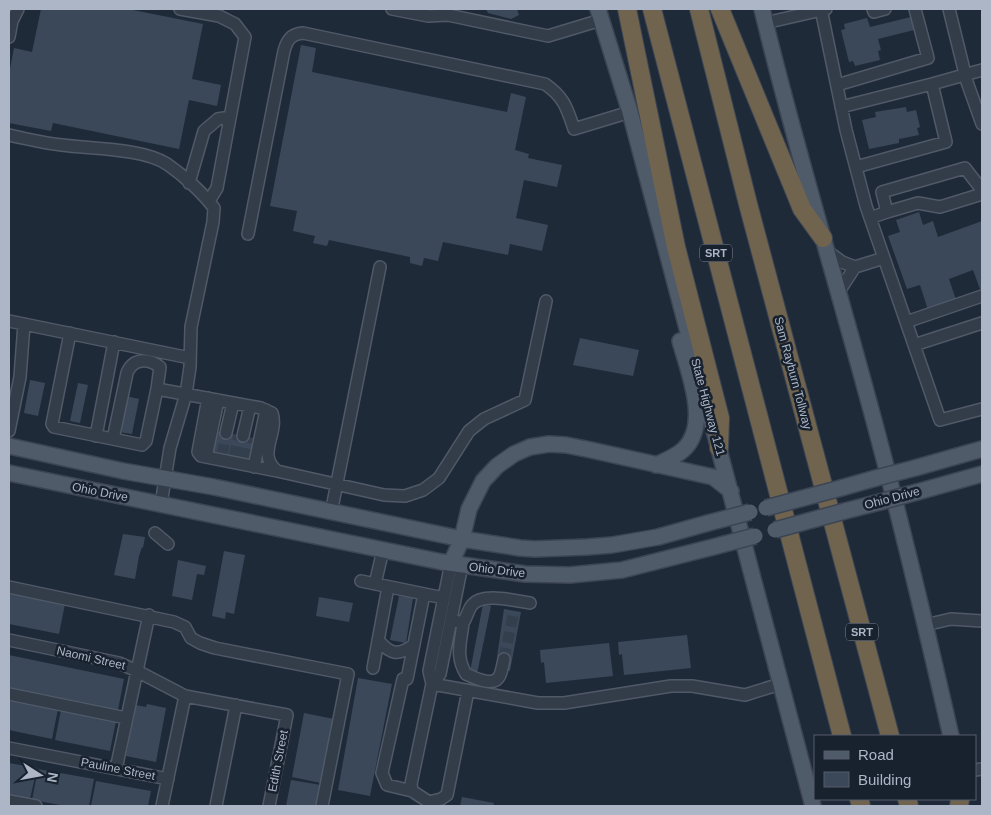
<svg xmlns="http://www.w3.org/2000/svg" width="991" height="815" font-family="Helvetica,sans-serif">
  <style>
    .building { fill: #3a4859 }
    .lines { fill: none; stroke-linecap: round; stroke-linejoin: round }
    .minor-tunnel { stroke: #343f4e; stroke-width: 11; stroke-dasharray: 11 5.5; stroke-linecap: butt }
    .minor-casing { stroke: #505967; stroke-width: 14 }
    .major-casing { stroke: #3c4553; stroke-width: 18 }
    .highway-casing { stroke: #3d4654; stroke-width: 20 }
    .minor { stroke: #333c49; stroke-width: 11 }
    .major { stroke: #505b6a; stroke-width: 15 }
    .highway { stroke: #70644f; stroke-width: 18 }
    .major-bridge-casing { stroke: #3c4553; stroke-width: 18; stroke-linecap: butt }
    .major-bridge { stroke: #505b6a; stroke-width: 15 }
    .labels { text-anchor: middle; stroke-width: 5; stroke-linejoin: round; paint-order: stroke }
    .shield { fill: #18212e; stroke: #808998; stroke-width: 1 }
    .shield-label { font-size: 11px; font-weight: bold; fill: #adb6c6 }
    .street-label { font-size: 12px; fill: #adb6c6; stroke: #18212e }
  </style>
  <rect width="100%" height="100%" fill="#1f2a39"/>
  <!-- building -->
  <path class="building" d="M41 9H128L203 24 192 79 221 85 217 106 189 100 179 149 53 123 51 131 9 123V74L14 48 32 52Z
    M486 9H517L519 15 511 19 488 13Z
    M911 17 914 30 878 39 881 50 878 51 880 60 855 66 853 61 849 62 841 30 845 29 844 24 867 18 870 27Z
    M301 45 316 48 312 72 507 112 511 93 526 97 515 150 529 154 528 158 562 165 557 187 524 180 516 218 548 225 542 251 510 244 508 255 443 242 438 261 424 258 422 266 410 263V257L329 240 327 246 313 243 315 236 293 231 297 211 270 206Z
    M906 107 907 112 916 110 920 127 917 128 919 135 899 139V143L869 149 862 120 876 117 875 112Z
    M919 212 923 225 933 221 938 237 982 221V291L981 292 973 270 949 279 956 300 928 310 920 285 907 289 888 236 900 232 896 220Z
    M580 338 639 350 633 376 573 365Z
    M30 380 45 383 38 416 24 413Z
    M78 383 88 385 80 423 70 421Z
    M126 396 139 399 132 434 119 432Z
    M215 431 256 439 252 461 211 452Z
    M123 534 145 537 143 548 142 547 139 556 135 579 114 575Z
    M224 551 245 555 234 614 226 612 225 619 212 616Z
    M178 560 206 566 204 575 197 574 192 600 172 596Z
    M9 592 65 604 59 634 9 624Z
    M399 596 413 598 406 643 390 640Z
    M319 597 353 603 349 622 316 616Z
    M483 604 491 606 477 674 470 672Z
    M504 609 521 612 510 671 505 670 507 659 497 657Z
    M687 635 691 668 624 675 622 654 619 655 618 642Z
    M609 643 613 676 546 683 544 662 541 663 540 650Z
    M9 655 124 679 118 710 9 688Z
    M358 678 392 684 370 796 338 790Z
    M9 699 58 709 52 739 9 730Z
    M147 704 166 708 156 762 126 756 136 705 146 707Z
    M61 710 116 721 110 751 55 740Z
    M304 713 334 719 321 783 292 777Z
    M9 763 37 768 30 799 9 795Z
    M38 769 94 779 89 806H66L32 800Z
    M291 780 321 785 317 806H286Z
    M96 781 151 791 148 806H91Z
    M462 797 494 803 493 806H460Z"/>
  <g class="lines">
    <!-- minor-tunnel -->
    <path class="minor-tunnel" d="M222 455 226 433
      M234 457 239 435
      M244 459 248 437
      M504 659 514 611"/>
    <defs>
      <path id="minor" d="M180 9 219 16 235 24 245 37 217 188 209 201
        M392 9 428 16 448 15 548 36 601 20
        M821 9 846 130 866 206 940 420 982 409
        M873 9 874 12 885 9
        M949 9 967 82 982 124
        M765 23 826 9
        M9 37 12 21 18 9
        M837 85 928 58 915 9
        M841 107 932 84 982 70
        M9 135C26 139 44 143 62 145 91 149 142 148 167 164 183 175 203 193 214 208L213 222 191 327 190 367 186 394 170 448 161 504
        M856 167 946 142 932 84
        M189 183 204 131 218 119 230 117
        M887 212 918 203 940 207 982 194
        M870 218 887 212 882 192 965 168 982 190
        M248 234 284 51C287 40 291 34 303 33L545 84C564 97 567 108 574 129L630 112
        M827 251 842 262 855 267
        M838 293 855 267 884 258
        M9 321 190 358
        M906 322 982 296
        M70 333 52 424 54 427 142 445 146 441 157 389 261 408 272 413C279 434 256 454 277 471L384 495 405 496 423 490 439 478 469 431 484 419 525 400 546 301
        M914 345 982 323
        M218 400 206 457 277 471
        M9 431 20 377 24 324
        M226 433 233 403
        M96 436 114 342
        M243 436 250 406
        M113 439 127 373C133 358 148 358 160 367L157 389
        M206 457 201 456 198 452 208 398
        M254 467 266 410
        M331 513 380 267
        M155 533 168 544
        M451 563 429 671 432 684 411 784 412 791 429 802 441 799 447 795 468 691
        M361 581 444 598
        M375 584 383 550
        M9 587 174 622 185 627 191 638 200 643 215 648 348 674 322 806
        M455 621 463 623C467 617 468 610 472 605 483 592 515 601 530 603
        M463 623C461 642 455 656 466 674 475 678 495 688 500 675 502 670 503 664 504 659
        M925 625 951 619 982 621
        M9 640 119 663 137 671 185 696 287 715 269 806
        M378 640C391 655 398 656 414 645
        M373 668 388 587
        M403 679 382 773 387 785 412 791
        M407 679 424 594
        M432 684 538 703H564L671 686H692L745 695 780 684
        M432 684 440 674 462 565
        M9 694 126 718
        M9 748 168 779
        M116 769 149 615
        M975 770 982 769
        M9 801 36 806
        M162 806 185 696
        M216 806 236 705"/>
      <path id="major" d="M598 9 630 112 813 806
        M762 9C793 139 832 266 867 395 898 508 925 622 951 736
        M9 446 123 471 214 487 462 539 520 548 535 549 587 547 612 545 658 537 708 523
        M656 465C665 461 675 457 683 450 711 425 688 371 680 341
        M915 468 982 449
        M9 473 442 562 525 574 570 575 622 570 713 547
        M841 488 876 478
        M917 492 982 474
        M845 511 880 502
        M451 563 462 539 469 509 483 481 497 466 514 454 530 447 549 444 566 445 591 450 713 477 731 491"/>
      <path id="highway" d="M627 9 676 247 720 418 719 448
        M652 9 842 736
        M699 9 748 204 890 736
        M720 9 802 209 823 238
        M859 799 861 806
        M907 799 909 806
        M959 806 960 799"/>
    </defs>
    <!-- minor casing -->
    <use href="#minor" class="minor-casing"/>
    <!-- major casing -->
    <use href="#major" class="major-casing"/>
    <!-- highway casing -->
    <use href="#highway" class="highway-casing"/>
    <!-- minor -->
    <use href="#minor" class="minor"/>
    <!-- major -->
    <use href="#major" class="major"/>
    <!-- highway -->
    <use href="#highway" class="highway"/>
    <defs>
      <path id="major-bridge" d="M876 478 915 468
        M880 502 917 492
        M766 508 841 488
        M708 523 750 512
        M775 530 845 511
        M713 547 755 536"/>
    </defs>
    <!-- major-bridge casing -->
    <use href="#major-bridge" class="major-bridge-casing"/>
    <!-- major-bridge -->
    <use href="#major-bridge" class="major-bridge"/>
  </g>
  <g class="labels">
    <!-- shield labels -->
    <g class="shield">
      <rect x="700" y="244.5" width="32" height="17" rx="4"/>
      <rect x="846" y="623.5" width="32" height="17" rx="4"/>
    </g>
    <g class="shield-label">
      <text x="716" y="257">SRT</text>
      <text x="862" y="636">SRT</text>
    </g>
    <!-- street labels -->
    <g class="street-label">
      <text transform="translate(793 373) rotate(75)" y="4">Sam Rayburn Tollway</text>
      <text transform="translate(708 407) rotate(75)" y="4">State Highway 121</text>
      <text transform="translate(100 492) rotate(11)" y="4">Ohio Drive</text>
      <text transform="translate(892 498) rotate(-15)" y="4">Ohio Drive</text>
      <text transform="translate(497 570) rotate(7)" y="4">Ohio Drive</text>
      <text transform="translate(91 658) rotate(13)" y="4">Naomi Street</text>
      <text transform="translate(278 761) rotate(-79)" y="4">Edith Street</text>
      <text transform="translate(118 769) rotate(11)" y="4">Pauline Street</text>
    </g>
  </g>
  <!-- border -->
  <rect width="991" height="815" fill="none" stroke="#adb6c6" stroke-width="20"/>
  <!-- legend -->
  <rect x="814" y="735" width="162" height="65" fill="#18212e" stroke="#545d6b"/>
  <rect x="824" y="751" width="25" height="8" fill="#505b6a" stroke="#545d6b"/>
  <text x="858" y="760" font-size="15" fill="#adb6c6">Road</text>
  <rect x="824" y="772" width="25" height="15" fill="#3a4859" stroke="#545d6b"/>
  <text x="858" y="785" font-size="15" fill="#adb6c6">Building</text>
  <!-- north arrow -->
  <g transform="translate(40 775) rotate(101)" stroke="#18212e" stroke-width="4" paint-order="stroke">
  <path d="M0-4L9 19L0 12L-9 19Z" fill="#adb6c6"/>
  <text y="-8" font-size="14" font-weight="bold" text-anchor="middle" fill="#adb6c6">N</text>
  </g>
</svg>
